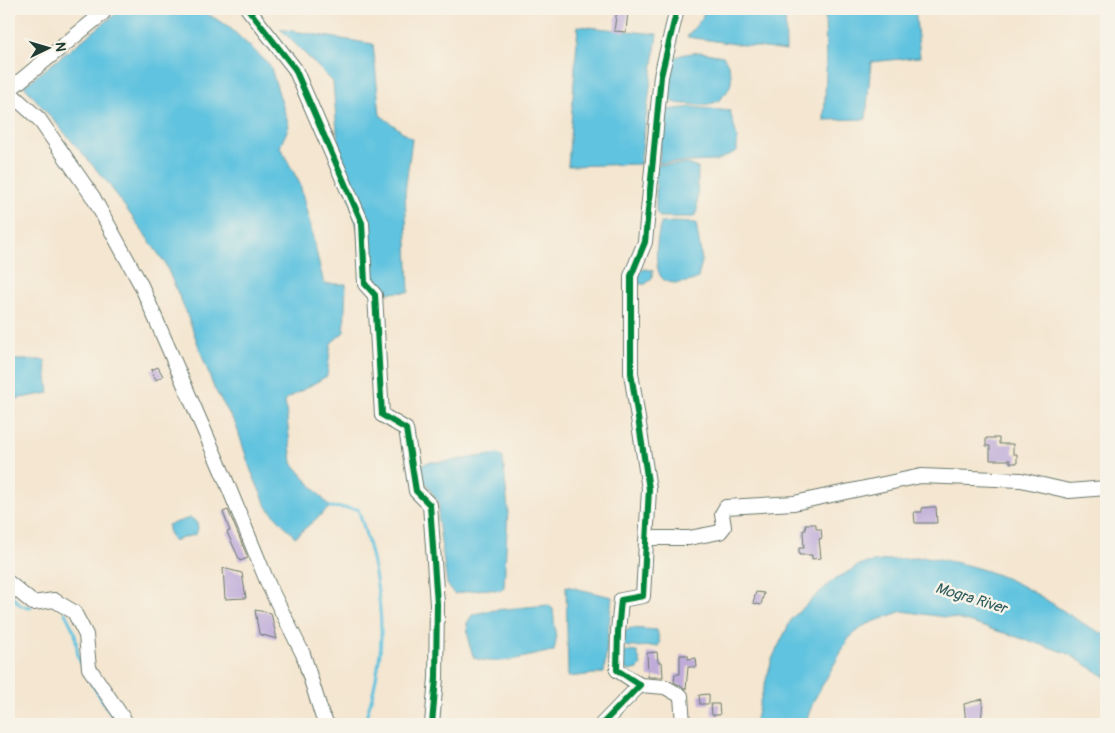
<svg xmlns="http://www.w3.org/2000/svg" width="1115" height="733" font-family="Pangolin,sans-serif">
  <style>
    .water { fill: #61c3df; stroke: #40808a }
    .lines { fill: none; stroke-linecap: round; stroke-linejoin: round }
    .stream { stroke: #61c3df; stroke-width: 3 }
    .building { fill: #bfacd9 }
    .minor-casing { stroke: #6a786b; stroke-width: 16 }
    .minor { stroke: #fff; stroke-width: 14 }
    .cycleway-casing { stroke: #f7f3e8; stroke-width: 9 }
    .cycleway { stroke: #00873e; stroke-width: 6 }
    .labels { text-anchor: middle; stroke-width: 5; stroke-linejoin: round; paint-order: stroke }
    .water-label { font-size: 15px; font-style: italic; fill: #305e5f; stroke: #f7f3e8 }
  </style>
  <rect width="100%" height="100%" fill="#f7f3e8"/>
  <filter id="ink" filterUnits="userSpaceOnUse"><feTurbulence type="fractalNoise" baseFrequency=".02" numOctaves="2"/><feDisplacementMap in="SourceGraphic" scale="10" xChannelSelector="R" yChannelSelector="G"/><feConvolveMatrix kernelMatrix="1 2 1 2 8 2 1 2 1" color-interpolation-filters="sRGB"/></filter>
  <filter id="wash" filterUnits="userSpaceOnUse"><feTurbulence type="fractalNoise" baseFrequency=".0096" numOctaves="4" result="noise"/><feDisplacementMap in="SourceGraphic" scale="20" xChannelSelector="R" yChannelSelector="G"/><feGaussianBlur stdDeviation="1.12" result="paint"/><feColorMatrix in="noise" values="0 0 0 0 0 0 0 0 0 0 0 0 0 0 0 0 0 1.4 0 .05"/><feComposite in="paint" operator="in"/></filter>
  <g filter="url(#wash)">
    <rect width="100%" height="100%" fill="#f4e6d0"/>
    <!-- water -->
    <path class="water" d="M113 9H199L228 26 270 65 289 126 280 147 300 184 324 284H346L344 332 331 343 327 376 285 400 292 463 330 507 295 537 267 507 251 471 236 425 214 388 188 317 165 263 108 183 24 86 117 13Z
      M705 9H785L786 51 687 37 702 18Z
      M825 9H915L920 57 871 62 866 119 824 120 826 74Z
      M578 26 657 34 640 164 568 166Z
      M280 29 373 44 380 115 412 139 405 192 409 292 378 293 371 280 339 157 333 82Z
      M700 52 723 56C731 68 736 82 725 94 722 97 719 101 716 102 708 106 695 105 686 104 680 104 673 103 668 99 660 93 663 78 666 70 670 54 686 54 700 52Z
      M692 107 730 111 737 137V151L716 161 659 163 662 119 668 110Z
      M687 164 698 168 697 211 694 217H660L656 212V165Z
      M674 222 696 223 702 261 698 278C691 282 687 282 679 283 674 283 668 283 664 280 652 271 657 236 661 223Z
      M644 269 653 270 652 278 646 284H635L637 273Z
      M9 360H45L49 393 9 400Z
      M498 454 503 458 508 510 504 587 500 591C483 587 470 591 454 594L447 584 438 520 439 503 424 480 421 465 429 462H443Z
      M190 518C197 520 200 527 196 534L173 541 168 530V525Z
      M927 557C967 564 997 571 1033 592 1057 605 1081 625 1106 635V677L1067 653 1017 637 958 619 902 611 865 625 849 638 814 700 805 724H755L759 705 772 659 792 618 831 582 861 564 887 560Z
      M566 586 612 597 604 673 568 677Z
      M548 605 553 609 556 640 554 651C528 655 499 667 474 658L469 644 467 623 473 614 495 610Z
      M631 628 657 630 660 643 658 646 630 647 622 645 624 632Z
      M625 651 637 652 641 665 638 669 629 671 622 666V653Z"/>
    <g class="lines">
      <!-- stream -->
      <path class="stream" d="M330 507 358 509C371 547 382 597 381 637 380 667 373 696 364 724
        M9 593 21 606 31 607
        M65 613 75 633 78 657 83 668
        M85 674 110 712 117 724"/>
    </g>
    <g id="blocks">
      <!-- building -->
      <path class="building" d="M617 10 628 11 626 32 614 31Z
        M158 367 163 376 156 380 151 370Z
        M986 438H999V444H1013V454H1017V463H1010V460H990V446H986Z
        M930 507H936L937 523H915L914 512H922V508Z
        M228 510 248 558 240 561 227 532 230 531 223 512Z
        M805 524H816V529H821L822 538 819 539 821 558 812 559V555H799V548H804L803 530H806Z
        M223 568 242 573 246 598 225 599Z
        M756 592 764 593 761 605 753 603Z
        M255 610 271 613 277 639 259 634Z
        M657 652 658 662H662L663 677H648L647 653Z
        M680 655H688V659L696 658 697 667H688L686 689 674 682 675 674H680Z
        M709 694V704H700L699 695Z
        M983 699 981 724H966L964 704Z
        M711 704H719L720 715H712Z"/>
    </g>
  </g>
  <g filter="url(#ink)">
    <use href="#blocks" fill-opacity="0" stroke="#6a786b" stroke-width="1"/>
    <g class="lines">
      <defs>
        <path id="minor" d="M248 9 295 69 362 223 365 284 375 295 382 415 406 429 416 491 430 505 437 604 436 678 432 724
          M9 90 103 13 98 9
          M9 92 39 119 93 197 141 285 224 476 269 586 303 654 322 715 327 724
          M647 538H689L720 532 724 527 722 514 726 507 794 503 921 476 1021 480 1069 491 1106 488
          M9 583 33 603 54 600 74 612 86 635 89 668 127 724
          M640 685 665 687 681 696 683 724
          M602 724 640 685 617 670 618 632 621 600 643 596 649 489 631 373V276L645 242 661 76 677 9"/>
      </defs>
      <!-- minor casing -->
      <use href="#minor" class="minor-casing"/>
      <!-- minor -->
      <use href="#minor" class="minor"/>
      <defs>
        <path id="cycleway" d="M248 9 295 69 362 223 365 284 375 295 382 415 406 429 416 491 430 505 437 604 436 678 432 724
          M602 724 640 685 617 670 618 632 621 600 643 596 649 489 631 373V276L645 242 661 76 677 9"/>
      </defs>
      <!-- cycleway casing -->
      <use href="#cycleway" class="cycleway-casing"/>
      <!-- cycleway -->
      <use href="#cycleway" class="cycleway"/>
    </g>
  </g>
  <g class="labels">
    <!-- water labels -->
    <g class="water-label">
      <text transform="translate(971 598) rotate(17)" y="5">Mogra River</text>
    </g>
  </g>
  <!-- margin -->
  <rect width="1115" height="733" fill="none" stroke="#f7f3e8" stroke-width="30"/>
  <!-- north arrow -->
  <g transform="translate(48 48) rotate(85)" stroke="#f7f3e8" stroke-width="4" paint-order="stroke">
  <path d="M0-4L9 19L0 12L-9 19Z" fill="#1f3d34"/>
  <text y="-8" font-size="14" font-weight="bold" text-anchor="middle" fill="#1f3d34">N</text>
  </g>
</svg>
